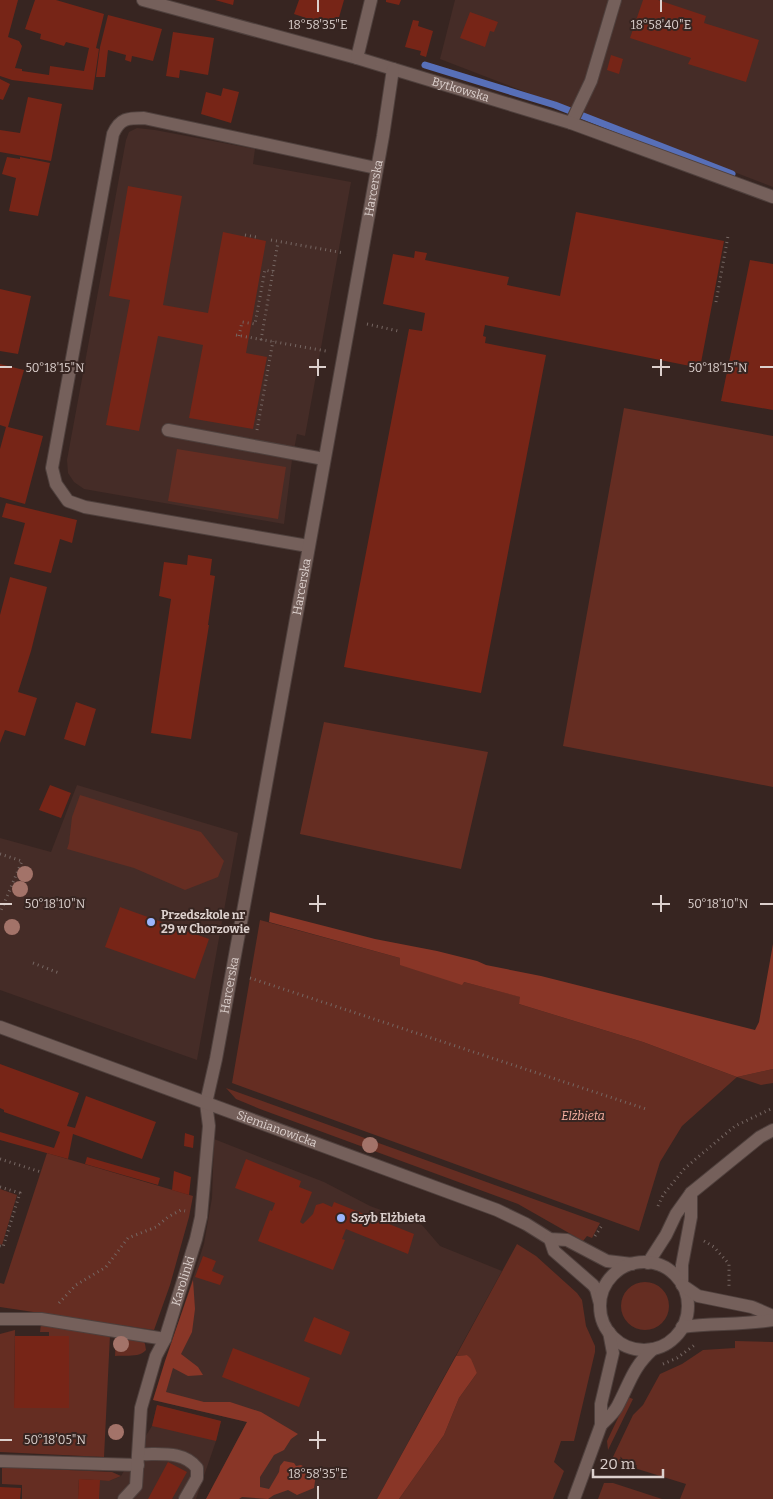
<svg xmlns="http://www.w3.org/2000/svg" width="773" height="1499" font-family="Bitter,serif">
  <style>
    .built { fill: #452c27 }
    .green { fill: #652d22 }
    .forest { fill: #893627 }
    .lines { fill: none; stroke-linecap: round; stroke-linejoin: round }
    .stream { stroke: #576fb8; stroke-width: 7 }
    .building { fill: #772517 }
    .lane-casing { stroke: #4f403d; stroke-width: 14 }
    .street-casing { stroke: #4f403d; stroke-width: 14 }
    .secondary-casing { stroke: #4f403d; stroke-width: 14 }
    .path { stroke: #766763; stroke-width: 3; stroke-dasharray: 1 4; stroke-linecap: butt }
    .lane { stroke: #75605b; stroke-width: 12 }
    .street { stroke: #75605b; stroke-width: 12 }
    .secondary { stroke: #75605b; stroke-width: 12 }
    .tree { fill: #a37369 }
    .ticks { fill: none; stroke: #dcd0cd; stroke-width: 2 }
    .poi-dot { fill: #9bb5fd; stroke: #372521; stroke-width: 2 }
    .labels { text-anchor: middle; stroke-width: 4; stroke-linejoin: round; paint-order: stroke }
    .street-label { font-size: 12px; fill: #dcd0cd; stroke: #372521 }
    .poi-label { font-size: 12px; font-weight: bold; fill: #dcd0cd; stroke: #372521; text-anchor: start }
    .park-label { font-size: 12px; font-style: italic; fill: #fbb3a4; stroke: #372521 }
    .ticks-label { font-size: 12px; text-anchor: middle; fill: #dcd0cd; stroke: #372521; stroke-width: 4; stroke-linejoin: round; paint-order: stroke }
  </style>
  <rect width="100%" height="100%" fill="#372521"/>
  <!-- built -->
  <path class="built" d="M455 0H773V187L440 59Z
    M137 128 155 130 255 149 253 164 351 182 305 436 297 434 292 460 284 524 84 489 74 482 68 473 67 460 126 140 129 132Z
    M77 785 238 833 197 1060 0 990V838L51 852Z
    M214 1139 324 1182 370 1206 422 1225 440 1246 502 1271 377 1499H206L247 1422 153 1400 204 1244 212 1198Z
    M157 1405 221 1421 216 1441 196 1499H78L79 1479 109 1481 121 1476 152 1426Z"/>
  <!-- green -->
  <path class="green" d="M624 408 773 436V787L563 746Z
    M177 449 286 467 278 519 168 501Z
    M324 722 488 752 461 869 300 834Z
    M80 795 201 832 224 861 218 877 185 890 134 868 67 849 69 843 72 817Z
    M260 920 400 958 464 982 521 997 519 1004 643 1042 737 1077 773 1069V1083L761 1085 737 1077 682 1126 660 1162 639 1231 232 1083Z
    M226 1088 600 1223 592 1238 587 1236 583 1241 518 1204 260 1109 236 1099Z
    M47 1153 193 1196 189 1217 170 1285 154 1330 0 1307V1283L4 1284Z
    M0 1189 17 1195 2 1245 0 1244Z
    M517 1244 536 1256 577 1293 582 1300 586 1326 595 1346V1352L574 1441H561L554 1462 564 1471 553 1499H399L444 1435 459 1398 477 1373 467 1355 456 1356Z
    M621 1306a24 24 0 1 1 48 0a24 24 0 1 1-48 0Z
    M41 1324 110 1335 104 1457 0 1452V1334L15 1330 14 1408H69V1337L49 1336V1332H40Z
    M116 1336 143 1340 145 1344 146 1350C139 1358 125 1355 115 1356Z
    M735 1341 773 1342V1499H680L686 1484 615 1462 612 1459 633 1415 643 1405 660 1374 682 1364 703 1350 735 1348Z
    M628 1397 633 1399 608 1450 607 1441Z
    M2 1467 112 1472 121 1476 109 1481 79 1479 78 1499H22V1485L2 1484Z
    M604 1483H613L662 1499H598Z"/>
  <!-- forest -->
  <path class="forest" d="M270 912 375 939 437 951 477 961 486 965 541 976 755 1030 759 1022 773 944V1069L737 1077 643 1042 519 1004 520 997 464 982 462 985 400 965V958L269 922Z
    M193 1280 195 1309 192 1332 181 1354 198 1367 203 1375 188 1376 173 1368 166 1392 204 1402H230L261 1412 298 1434 291 1439 284 1450 274 1455 260 1477V1487L269 1489 279 1472 280 1466 284 1461 294 1463 296 1466 301 1465 316 1474 314 1488 297 1495 288 1490 274 1495 268 1499 242 1497 239 1499H206L247 1422 153 1400 165 1361Z
    M467 1355 471 1359 477 1373 459 1398 444 1435 399 1499H377L456 1356Z"/>
  <g class="lines">
    <!-- stream -->
    <path class="stream" d="M425 65 555 105 732 174"/>
  </g>
  <!-- building -->
  <path class="building" d="M0 0H18L8 37 19 41 22 46 15 68 22 69V71L49 75 50 66 84 71 89 48 66 42 64 46 51 42 40 39 41 34 25 29 35 0H56L104 14 96 48 99 49 93 90 12 80 0 76Z
    M215 0H234L233 5Z
    M299 0H344L336 28 294 14Z
    M386 0H401L399 5 386 2Z
    M643 0H658L706 16 704 23 759 40 746 82 688 64 691 58 630 38Z
    M470 12 498 22 494 32 490 31 485 47 460 38Z
    M108 15 162 29 153 61 132 56 131 62 125 60 126 55 108 50 105 77H96L100 47Z
    M413 20 419 21 418 26 433 31 426 57 420 55 421 51 405 47Z
    M173 32 214 38 208 75 180 70 179 78 166 76Z
    M611 55 623 59 619 74 607 70Z
    M0 79 10 84 3 100 0 99Z
    M223 88 239 92 231 123 201 114 206 92 221 96Z
    M28 97 62 104 51 161 0 152V130L20 133Z
    M7 157 20 159V157L50 163 38 216 9 211 16 178 2 174Z
    M128 186 182 196 163 305 208 313 223 232 266 241 246 353 267 357 253 429 189 418 203 345 158 336 139 431 106 425 130 300 109 296Z
    M576 212 724 241 700 368 485 325 483 336 486 337 485 343 546 355 481 693 344 667 409 329 422 331 425 313 383 304 393 254 414 258 415 251 427 253 425 260 509 277 507 285 560 296Z
    M750 260 773 264V410L721 401Z
    M0 289 31 296 18 354 0 351Z
    M0 364 24 370 8 427 43 436 25 504 0 497V449L6 427 0 425Z
    M6 503 77 520 72 543 60 539 51 573 14 564 25 523 2 517Z
    M188 555 212 559 210 575 215 576 208 625H209L191 739 151 733 171 599 159 596 164 562 187 565Z
    M10 577 47 587 31 651 18 692 37 698 25 736 5 730 0 743V615Z
    M76 702 96 709 85 746 64 739Z
    M50 785 71 793 61 818 39 810Z
    M120 907 209 939 195 979 105 947Z
    M0 1064 79 1093 67 1126 75 1128 86 1096 156 1122 142 1159 73 1134 68 1159 0 1140V1132L54 1148 60 1132 4 1112V1110L0 1108Z
    M185 1133 194 1136 193 1148 184 1146Z
    M87 1157 160 1178 158 1185 85 1164Z
    M246 1159 301 1181 299 1187 312 1192 300 1222 303 1224 313 1214 316 1205 323 1203 332 1207 334 1202 414 1234 408 1254 346 1229 342 1239 345 1240 333 1270 258 1241 270 1210 272 1211 275 1203 235 1188Z
    M174 1171 191 1177 189 1195 172 1190Z
    M203 1256 216 1261 212 1271 224 1276 220 1285 195 1277Z
    M314 1317 350 1332 341 1355 304 1341Z
    M15 1336H69V1408H14Z
    M233 1348 310 1378 299 1407 222 1377Z
    M157 1405 221 1421 216 1441 152 1426Z
    M168 1462 187 1472 172 1499H148Z
    M79 1479 100 1480 99 1499H78Z
    M0 1487 21 1488 20 1499H0Z"/>
  <g class="lines">
    <defs>
      <g id="lane">
        <path d="M571 123 591 81 615 0"/>
        <path d="M168 430 324 459"/>
        <path d="M308 546 85 507 68 501 56 484 52 468 113 134C120 118 128 118 144 118L376 168"/>
        <path d="M0 1319H41L165 1339"/>
        <path d="M139 1454C159 1455 183 1450 197 1468V1478L185 1499"/>
        <path d="M0 1461 138 1465"/>
        <path id="s1" d="M124 1499 136 1486 141 1408 156 1356 165 1339 196 1239 201 1217 209 1126 206 1103"/>
      </g>
      <g id="street">
        <path id="s2" d="M143 0 357 58 571 123 773 197"/>
        <path d="M357 58 371 0"/>
        <path id="s3" d="M206 1103 216 1059 259 824 383 136 393 69"/>
        <path d="M648 1263 666 1235 676 1214 691 1193 760 1137 773 1130"/>
        <path d="M682 1284V1265L691 1217V1193"/>
      </g>
      <g id="secondary">
        <path id="s4" d="M0 1027 497 1210 526 1224 550 1239 567 1240 607 1261 632 1264"/>
        <path d="M550 1239 554 1251 593 1285 596 1289 600 1304"/>
        <circle cx="644" cy="1306" r="44"/>
        <path d="M682 1285 698 1296 752 1307 773 1316"/>
        <path d="M682 1327C712 1323 743 1325 773 1320"/>
        <path d="M601 1425C606 1420 613 1414 617 1407 630 1383 632 1368 653 1349"/>
        <path d="M574 1499 601 1425V1404L613 1353 609 1332"/>
      </g>
    </defs>
    <!-- lane casing -->
    <use href="#lane" class="lane-casing"/>
    <!-- street casing -->
    <use href="#street" class="street-casing"/>
    <!-- secondary casing -->
    <use href="#secondary" class="secondary-casing"/>
    <!-- path -->
    <path class="path" d="M245 235 256 237
      M271 240 344 253
      M716 302 728 236
      M367 324 398 331
      M236 335 326 351
      M239 336 242 322 255 324 265 270 273 272
      M261 340 278 242
      M257 430 273 341
      M0 854 22 861 0 913
      M33 963 59 973
      M250 978 646 1109
      M0 1159 41 1172
      M0 1187 20 1193 3 1247 0 1246
      M658 1206 663 1195 685 1168 735 1126 773 1108
      M595 1236 603 1224
      M704 1241 714 1247 729 1264V1286
      M59 1303 76 1285 106 1267 128 1238 156 1227 168 1217 181 1210 185 1211
      M663 1364 677 1358 696 1344"/>
    <!-- lane -->
    <use href="#lane" class="lane"/>
    <!-- street -->
    <use href="#street" class="street"/>
    <!-- secondary -->
    <use href="#secondary" class="secondary"/>
  </g>
  <!-- trees -->
  <g class="tree">
    <circle cx="25" cy="874" r="8"/>
    <circle cx="20" cy="889" r="8"/>
    <circle cx="12" cy="927" r="8"/>
    <circle cx="370" cy="1145" r="8"/>
    <circle cx="121" cy="1344" r="8"/>
    <circle cx="116" cy="1432" r="8"/>
  </g>
  <!-- ticks -->
  <path class="ticks" d="M318 0V12M661 0V12M318 359V376M661 359V376M0 367H12M309 367H326M652 367H670M760 367H773M318 895V912M661 895V912M0 904H12M309 904H326M652 904H670M760 904H773M318 1431V1449M0 1440H12M309 1440H326M318 1486V1499"/>
  <!-- markers -->
  <g class="poi-dot">
    <circle cx="151" cy="922" r="5"/>
    <circle cx="341" cy="1218" r="5"/>
  </g>
  <g class="labels">
    <!-- street labels -->
    <g class="street-label">
      <text dy="4" stroke="none"><textPath href="#s2" startOffset="330">Bytkowska</textPath></text>
      <text dy="4" stroke="none"><textPath href="#s3" startOffset="930">Harcerska</textPath></text>
      <text dy="4" stroke="none"><textPath href="#s3" startOffset="525">Harcerska</textPath></text>
      <text dy="4" stroke="none"><textPath href="#s3" startOffset="120">Harcerska</textPath></text>
      <text dy="4" stroke="none"><textPath href="#s4" startOffset="295">Siemianowicka</textPath></text>
      <text dy="4" stroke="none"><textPath href="#s1" startOffset="230">Karolinki</textPath></text>
    </g>
    <!-- poi labels -->
    <g class="poi-label">
      <text x="161" y="919">Przedszkole nr<tspan x="161" dy="14">29 w Chorzowie</tspan></text>
      <text x="351" y="1222">Szyb Elżbieta</text>
    </g>
    <!-- park labels -->
    <g class="park-label">
      <text x="583" y="1120">Elżbieta</text>
    </g>
  </g>
  <g class="ticks-label">
    <text x="318" y="29">18°58'35"E</text>
    <text x="661" y="29">18°58'40"E</text>
    <text x="55" y="372">50°18'15"N</text>
    <text x="718" y="372">50°18'15"N</text>
    <text x="55" y="908">50°18'10"N</text>
    <text x="718" y="908">50°18'10"N</text>
    <text x="55" y="1444">50°18'05"N</text>
    <text x="318" y="1478">18°58'35"E</text>
  </g>
  <!-- scale -->
  <path d="M593 1469v8h70v-8" fill="none" stroke="#dcd0cd" stroke-width="2.5"/>
  <text x="600" y="1469" font-size="15" fill="#dcd0cd" stroke="#372521" stroke-width="4" paint-order="stroke">20 m</text>
</svg>
